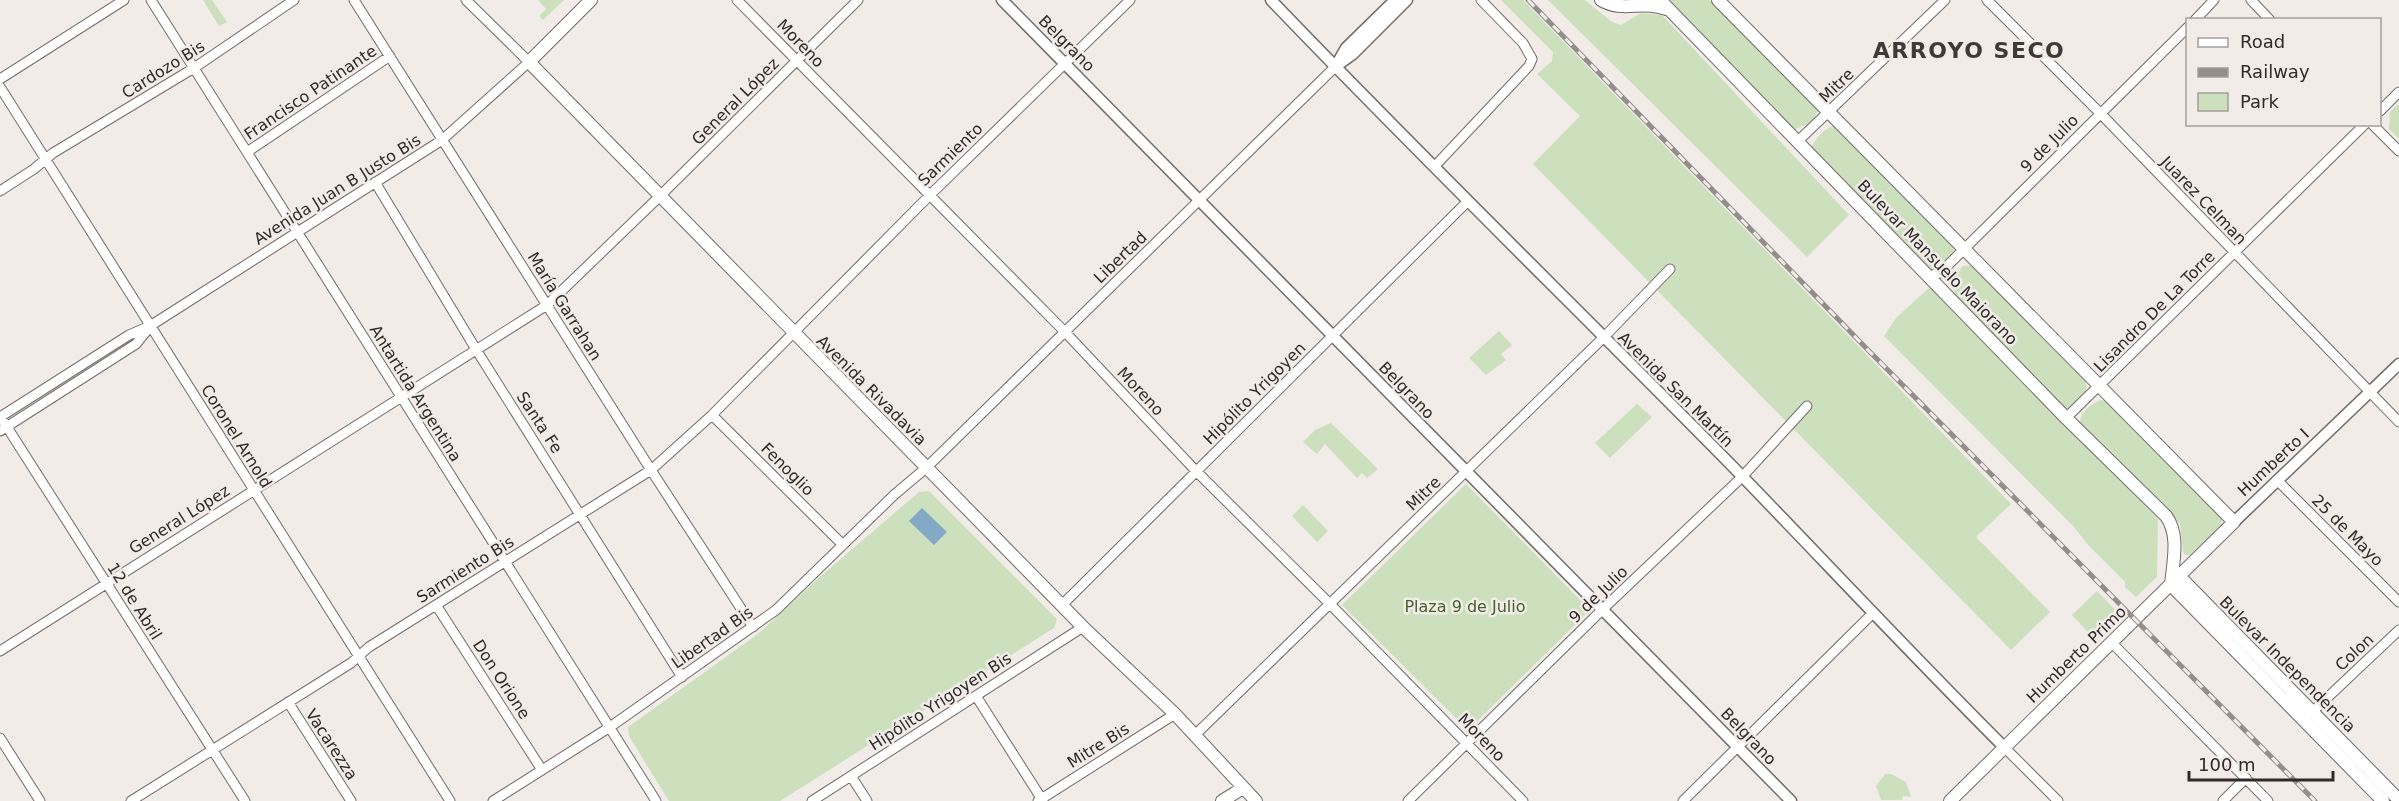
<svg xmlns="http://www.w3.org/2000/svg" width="2399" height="801" font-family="'DejaVu Sans',sans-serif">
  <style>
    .green { fill: #cce0bd }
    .water { fill: #83a9c5 }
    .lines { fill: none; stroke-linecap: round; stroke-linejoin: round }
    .minor-casing { stroke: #716b69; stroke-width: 11 }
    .tertiary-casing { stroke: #716b69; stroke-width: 13 }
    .secondary-casing { stroke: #716b69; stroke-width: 14 }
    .minor { stroke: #fff; stroke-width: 9 }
    .tertiary { stroke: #fff; stroke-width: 10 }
    .secondary { stroke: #fff; stroke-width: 12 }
    .rail-casing { stroke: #938e8c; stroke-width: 5 }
    .rail { stroke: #f2ece9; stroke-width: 3; stroke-dasharray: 9; stroke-linecap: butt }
    .labels { text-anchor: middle; stroke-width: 5; stroke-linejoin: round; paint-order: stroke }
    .street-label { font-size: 16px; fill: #2e2b2a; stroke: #f2ece9 }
    .park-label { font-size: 16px; fill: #446129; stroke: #f2ece9 }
    .district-label { font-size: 22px; font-weight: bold; letter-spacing: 1.5px; fill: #3f3a38; stroke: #f2ece9 }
  </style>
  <rect width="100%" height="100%" fill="#f2ece9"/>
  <!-- green -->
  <path class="green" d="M203 0H212L227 22 219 26Z
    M538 0H564L543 20 539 16 546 9Z
    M1501 0H1523L2011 504 1976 537 2050 612 2011 650 1533 164 1580 116 1537 74 1552 61 1553 52Z
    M1548 0H1585L1612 22 1621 25 1641 13 1662 15 1849 215 1807 257Z
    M1671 0H1709L1714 3 1816 104 1818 111 1812 122 1796 129 1790 127 1671 6Z
    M2399 103V139L2389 129 2390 112Z
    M1833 126 1839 128 1954 244C1956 256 1943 269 1931 269L1923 263 1811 148C1815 139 1825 128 1833 126Z
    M1974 265 2086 378V391L2069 408 2065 409 1958 299 1951 285V280L1963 266Z
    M1931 286 2158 519 2157 577 2136 597 2125 587V582L2089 546 2073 526 1884 336 1896 318Z
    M1499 331 1512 345 1501 354 1506 360 1486 375 1469 358Z
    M2102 400 2108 401 2218 511 2222 519 2221 525 2190 555H2185L2183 551 2180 524 2080 425C2079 413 2091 403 2102 400Z
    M1637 404 1652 417 1610 458 1595 443Z
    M1331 423 1378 469 1367 478 1362 473 1357 478 1325 444 1317 454 1303 442 1315 430Z
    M1466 484 1590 610 1468 730 1342 605Z
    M929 491 1057 619 1054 628 780 801H669L629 736 628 727 758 634 821 576 919 492Z
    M1303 505 1328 531 1317 542 1292 516Z
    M2097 591 2119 614V619L2096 641 2072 615Z
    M1885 774H1891L1906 782 1911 797 1903 796 1902 800H1881L1876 786Z"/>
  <!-- water -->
  <path class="water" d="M922 508 947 532 934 545 909 521Z"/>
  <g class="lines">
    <defs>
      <path id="minor" d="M151 0 656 801
        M354 0 651 470 753 627
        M737 0 1065 332 1196 471 1330 604 1523 801
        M1987 0 2100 113 2399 422
        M2251 0 2270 20
        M2195 20 2214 0
        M0 79 124 0
        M0 87 450 801
        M2380 111 2399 92
        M2372 124 2399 151
        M1798 141 1945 0
        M247 152 390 56
        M1434 167 1529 66 1532 59 1523 43 1481 0
        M375 182 477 351 682 677
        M0 191 34 169 53 153 194 68 294 0
        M1928 276 1940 273 2188 27
        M712 415 843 545
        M0 416 245 801
        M0 417 129 335 150 326 442 140 529 62 466 0
        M2066 418 2365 124
        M0 431 136 344 149 328
        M2277 480 2399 602
        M436 605 542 770
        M1062 605 1467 202
        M2112 643 2268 801
        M0 651 547 305 659 197 858 0
        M976 696 1043 801
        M288 702 351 801
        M2309 715 2399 630
        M1195 735 1603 338 1670 269
        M0 738 40 801
        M2004 747 2058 801
        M851 776 867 801
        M131 801 351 663 369 647 651 470 712 415 930 195 1130 0
        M493 801 610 727 776 610 894 495 926 468 1335 67
        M812 801 1083 627
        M1038 801 1175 714
        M1408 801 1604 608 1742 477 1807 406
        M1683 801 1872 614
        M2223 801 2246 778"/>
      <path id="tertiary" d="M1002 0 1791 801
        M1271 0C1425 161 1585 316 1741 475 1829 566 1915 658 2004 747
        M1338 62 1346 48 1395 0
        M1335 67 1353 54 1407 0
        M2234 522 2399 364"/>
      <path id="secondary" d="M591 0 529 62 1083 627 1175 714 1256 801
        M1601 0C1622 13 1643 0 1666 9
        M1660 0 2066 418 2166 516C2180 535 2173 562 2171 585
        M1718 0 2234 522 1950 801
        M2179 576 2399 800
        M2171 585 2383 801
        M1222 801 1243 788"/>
    </defs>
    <!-- minor casing -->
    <use href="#minor" class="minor-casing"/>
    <!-- tertiary casing -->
    <use href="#tertiary" class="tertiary-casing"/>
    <!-- secondary casing -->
    <use href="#secondary" class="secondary-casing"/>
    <!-- minor -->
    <use href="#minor" class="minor"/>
    <!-- tertiary -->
    <use href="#tertiary" class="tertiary"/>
    <!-- secondary -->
    <use href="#secondary" class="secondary"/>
    <defs>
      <path id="rail" d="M1528 0 1868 350 2315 801"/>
    </defs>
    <!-- rail casing -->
    <use href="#rail" class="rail-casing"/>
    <!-- rail -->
    <use href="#rail" class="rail"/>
  </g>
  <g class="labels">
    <!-- street labels -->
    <g class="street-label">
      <text transform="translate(801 43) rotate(46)" y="6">Moreno</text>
      <text transform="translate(1067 43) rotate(45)" y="6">Belgrano</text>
      <text transform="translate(163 69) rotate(-32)" y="6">Cardozo Bis</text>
      <text transform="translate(1836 85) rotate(-44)" y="6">Mitre</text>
      <text transform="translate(310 92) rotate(-34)" y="6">Francisco Patinante</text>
      <text transform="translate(735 101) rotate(-45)" y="6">General López</text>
      <text transform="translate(2049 143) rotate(-45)" y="6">9 de Julio</text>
      <text transform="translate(950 154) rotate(-44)" y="6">Sarmiento</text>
      <text transform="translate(337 189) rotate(-32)" y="6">Avenida Juan B Justo Bis</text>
      <text transform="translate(2204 200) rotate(46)" y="6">Juarez Celman</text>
      <text transform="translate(1120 257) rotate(-44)" y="6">Libertad</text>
      <text transform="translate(1938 262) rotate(46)" y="6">Bulevar Mansuelo Maiorano</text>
      <text transform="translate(565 306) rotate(58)" y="6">María Garrahan</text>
      <text transform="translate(2154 311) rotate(-45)" y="6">Lisandro De La Torre</text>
      <text transform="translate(1676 389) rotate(45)" y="6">Avenida San Martín</text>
      <text transform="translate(872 390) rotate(45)" y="6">Avenida Rivadavia</text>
      <text transform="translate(1407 390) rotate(46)" y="6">Belgrano</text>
      <text transform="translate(1141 391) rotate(47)" y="6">Moreno</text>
      <text transform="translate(416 393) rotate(58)" y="6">Antartida Argentina</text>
      <text transform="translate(1254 393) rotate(-45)" y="6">Hipólito Yrigoyen</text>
      <text transform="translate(540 422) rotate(57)" y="6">Santa Fe</text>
      <text transform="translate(237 436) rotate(58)" y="6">Coronel Arnold</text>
      <text transform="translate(2273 462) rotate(-43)" y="6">Humberto I</text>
      <text transform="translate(788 469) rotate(45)" y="6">Fenoglio</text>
      <text transform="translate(1423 493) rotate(-44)" y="6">Mitre</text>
      <text transform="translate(179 519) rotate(-32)" y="6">General López</text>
      <text transform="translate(2348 530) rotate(45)" y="6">25 de Mayo</text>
      <text transform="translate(465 569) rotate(-32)" y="6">Sarmiento Bis</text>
      <text transform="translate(1598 594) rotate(-44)" y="6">9 de Julio</text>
      <text transform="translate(135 601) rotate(58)" y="6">12 de Abril</text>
      <text transform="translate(712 637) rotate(-35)" y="6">Libertad Bis</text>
      <text transform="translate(2354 652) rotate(-43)" y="6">Colon</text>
      <text transform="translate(2076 654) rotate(-44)" y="6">Humberto Primo</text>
      <text transform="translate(2288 664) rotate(45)" y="6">Bulevar Independencia</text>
      <text transform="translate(502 679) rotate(57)" y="6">Don Orione</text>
      <text transform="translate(940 701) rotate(-33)" y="6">Hipólito Yrigoyen Bis</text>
      <text transform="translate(1749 736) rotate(46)" y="6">Belgrano</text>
      <text transform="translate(1482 737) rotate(46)" y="6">Moreno</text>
      <text transform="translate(332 744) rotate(57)" y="6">Vacarezza</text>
      <text transform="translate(1098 745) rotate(-32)" y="6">Mitre Bis</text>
    </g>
    <!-- park labels -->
    <g class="park-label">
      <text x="1465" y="612">Plaza 9 de Julio</text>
    </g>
    <!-- district labels -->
    <g class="district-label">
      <text x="1969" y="58">ARROYO SECO</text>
    </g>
  </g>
  <!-- legend -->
  <rect x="2186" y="18" width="195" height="108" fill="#f2ece9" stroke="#a49f9d" stroke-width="1.5"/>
  <rect x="2198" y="38" width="30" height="9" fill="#ffffff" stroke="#a49f9d" stroke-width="1.5"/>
  <text x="2240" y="48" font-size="18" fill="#2e2b2a">Road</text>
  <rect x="2198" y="68" width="30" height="9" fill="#938e8c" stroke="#a49f9d" stroke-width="1.5"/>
  <text x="2240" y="78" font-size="18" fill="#2e2b2a">Railway</text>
  <rect x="2198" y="93" width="30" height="18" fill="#cce0bd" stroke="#a49f9d" stroke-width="1.5"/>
  <text x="2240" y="108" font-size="18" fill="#2e2b2a">Park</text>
  <!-- scale -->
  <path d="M2189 771v9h144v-9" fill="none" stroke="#2e2b2a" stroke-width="3"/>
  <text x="2198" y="771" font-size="18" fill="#2e2b2a" stroke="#f2ece9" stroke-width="4.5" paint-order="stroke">100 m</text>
</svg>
